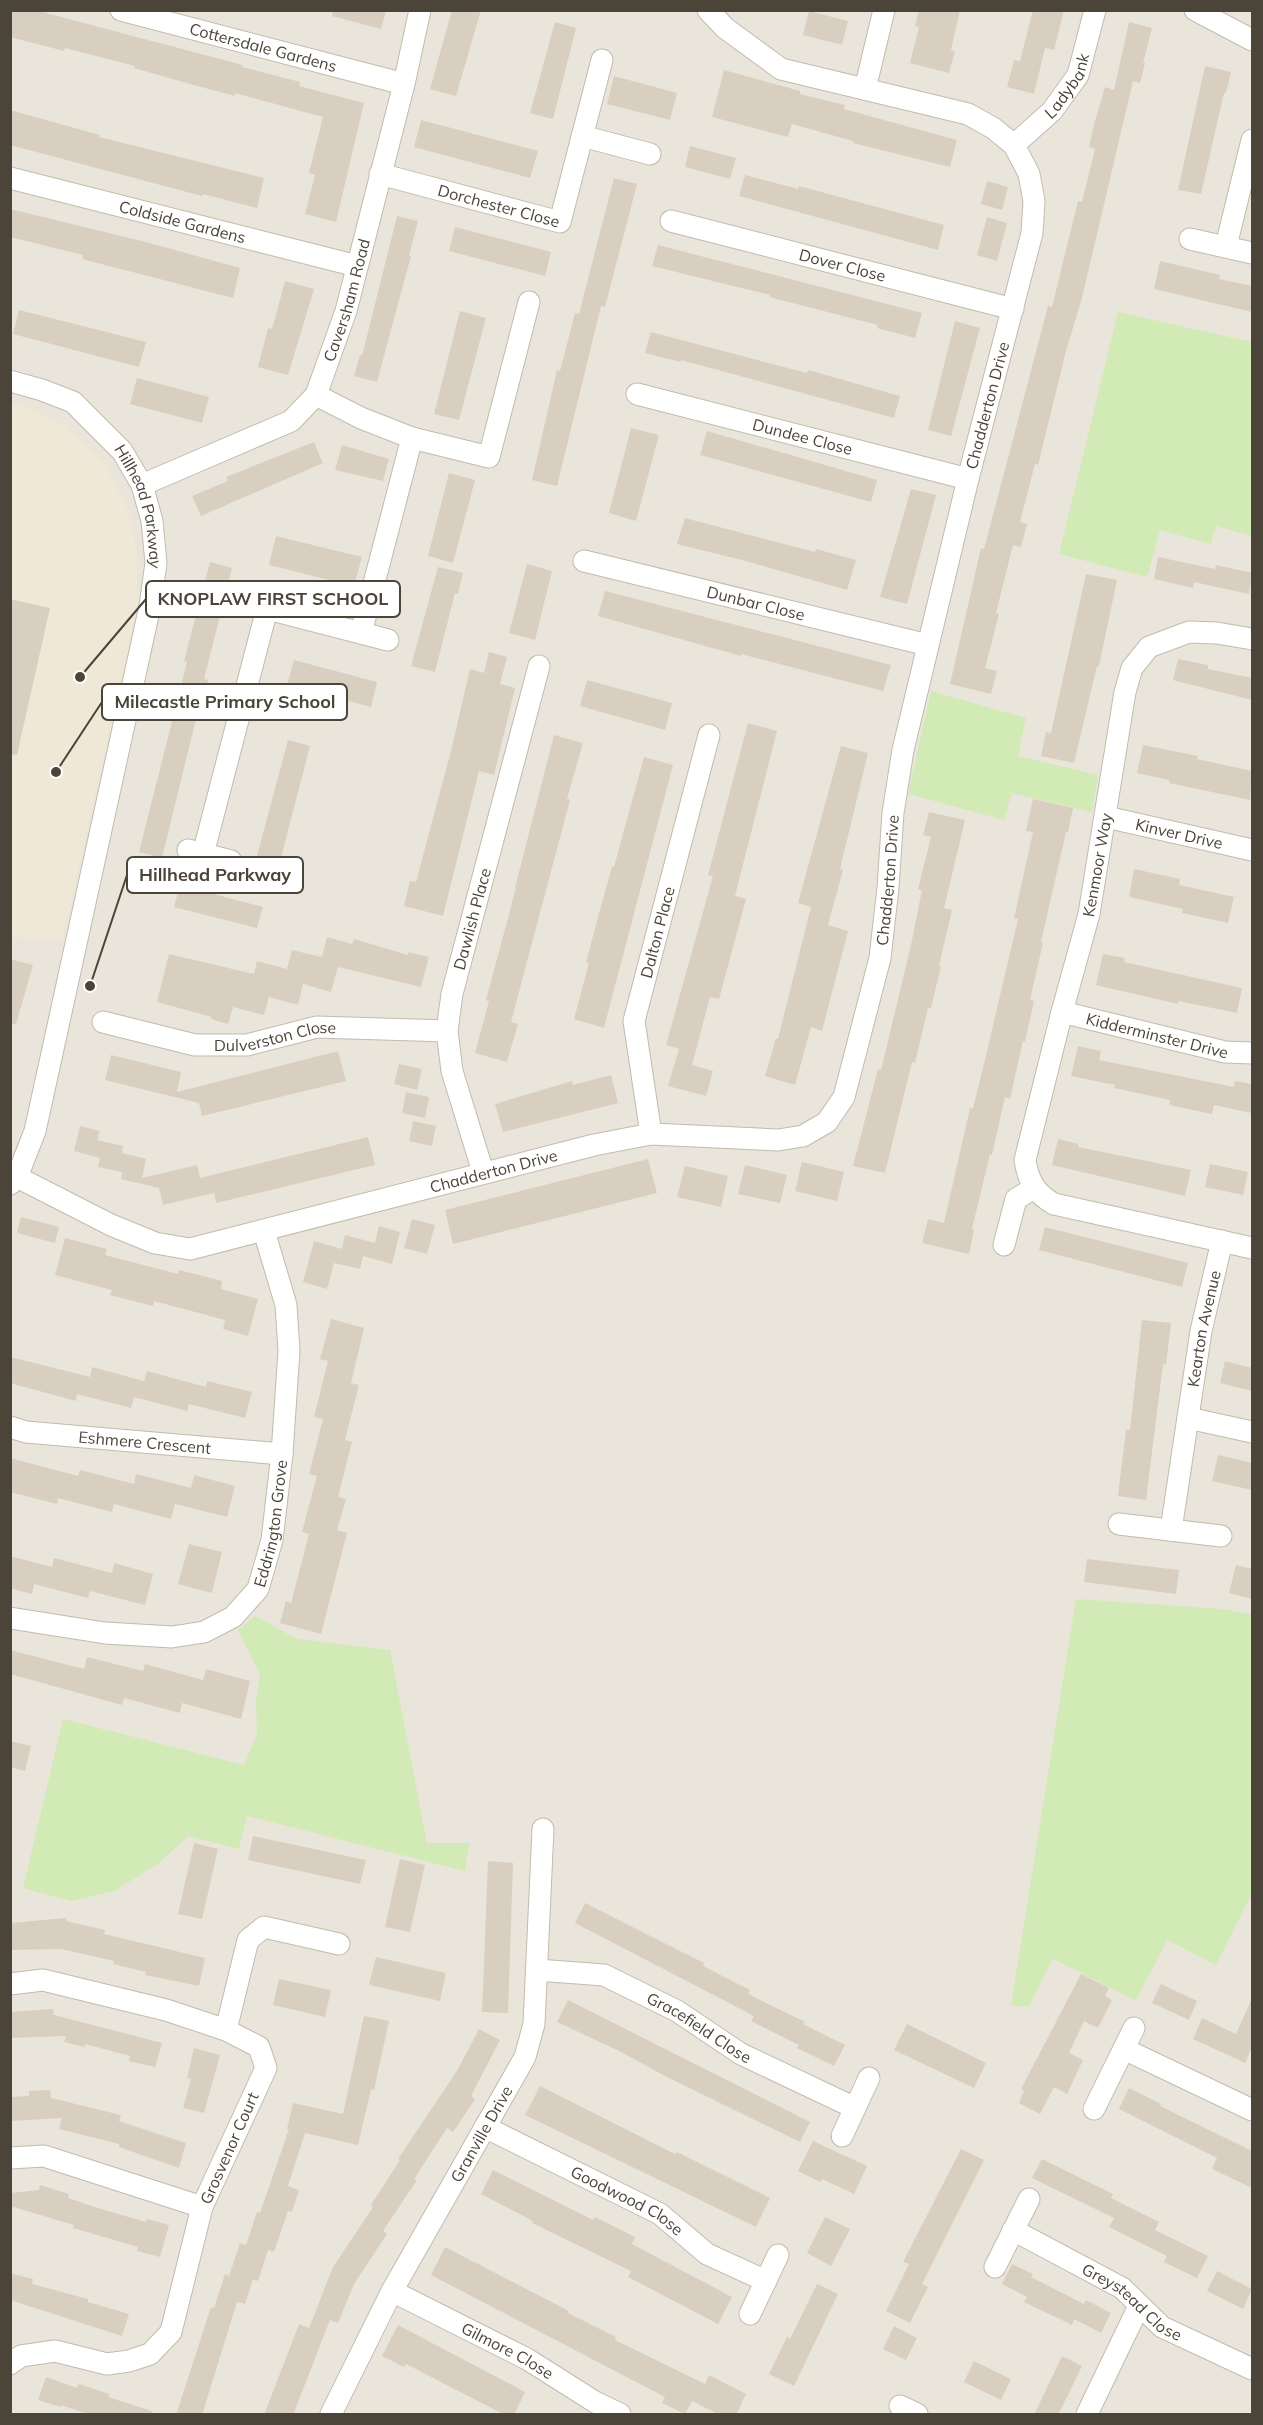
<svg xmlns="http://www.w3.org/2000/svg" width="1263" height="2425" font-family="Mulish,sans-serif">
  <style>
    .residential { fill: #eae5da }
    .education { fill: #efe8d6 }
    .green { fill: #d2eab5 }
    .building { fill: #d8cfc1 }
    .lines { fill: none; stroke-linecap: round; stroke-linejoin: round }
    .street-casing { stroke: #c2bbae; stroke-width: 23 }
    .street { stroke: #fff; stroke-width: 21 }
    .labels { text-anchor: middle; stroke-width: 6; stroke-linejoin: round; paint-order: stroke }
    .street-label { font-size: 16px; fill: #4b4439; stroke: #fff }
    .leader { fill: none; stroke: #4b4439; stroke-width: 2 }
    .callout-dot { fill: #4b4439; stroke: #fff; stroke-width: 2 }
    .callout { fill: #fff; stroke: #4b4439; stroke-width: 2 }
    .callout-label { font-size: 18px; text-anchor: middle; font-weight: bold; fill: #4b4439 }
  </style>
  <rect width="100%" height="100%" fill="#f6f3ec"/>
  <!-- residential -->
  <path class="residential" d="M11 11H1252V2414H11Z"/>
  <!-- education -->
  <path class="education" d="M10 403 28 407 63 426 103 461 128 510 136 547 138 606 62 940 11 937Z"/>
  <!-- green -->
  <path class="green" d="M1118 312 1252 342V536L1216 526 1211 544 1160 530 1147 577 1059 554Z
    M931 691 1026 718 1018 756 1098 775 1092 812 1012 793 1004 820 908 794Z
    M1076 1599 1225 1609 1252 1615V1893L1216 1965 1167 1940 1136 2001 1053 1959 1029 2007 1011 2005Z
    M255 1616 297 1639 390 1650 427 1843H469L465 1871 247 1816 239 1849 188 1836 159 1863 114 1891 71 1901 23 1888 63 1719 244 1765 257 1734 256 1701 260 1674 238 1630Z"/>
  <!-- building -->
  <path class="building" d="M10 10H35L129 35 243 65 242 67 300 82 299 86 364 103 336 222 305 214 315 175 309 173 323 117 235 93V96L190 84 134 68 135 66 65 48 64 51 10 37Z
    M333 10H386L381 29 332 16Z
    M452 10H481L456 96 430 89Z
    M919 10H960L951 50 955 51 949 73 910 63 919 27 915 26Z
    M1033 10H1064L1054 50 1045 48 1034 94 1007 87 1014 60 1020 61Z
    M809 11 848 21 842 45 803 35Z
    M555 22 576 28 553 119 530 113Z
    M1129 22 1152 28 1143 63H1145L1140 83 1133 81 1082 298 1066 351 1038 465 1035 464 1020 522 1027 524 1021 547 1013 545 996 613 999 614 985 668 997 671 991 694 950 684 981 548 984 549 1048 306 1052 307 1078 201 1082 202 1095 149 1089 147 1094 125 1105 87 1114 90Z
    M1205 66 1231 72 1226 93H1224L1201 194 1178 190Z
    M724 70 800 91V94L845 105 844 109 957 140 950 167 853 143V141L792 124 788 137 712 117Z
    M614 76 677 93 670 120 607 104Z
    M10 110 100 135 99 137 264 178 257 208 203 194 202 196 10 145Z
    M421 120 538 151 530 178 414 147Z
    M690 146 736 158 730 179 685 167Z
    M745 175 798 189 799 186 944 225 938 250 739 196Z
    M614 178 637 184 605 307 601 306 557 486 532 480 557 370 560 371 575 313 579 314Z
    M987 181 1008 187 1002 210 981 204Z
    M10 209 146 242 240 268 233 298 82 259 83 255 10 237Z
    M397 216 418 221 409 256H411L377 382 354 376 360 355 362 356Z
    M987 217 1007 223 997 261 977 255Z
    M455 227 551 252 545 276 449 251Z
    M658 245 922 313 915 338 877 328 878 325 769 297 770 295 652 266Z
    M1160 261 1220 275 1219 279 1252 286V312L1154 289Z
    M285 281 314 289 288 375 258 367 268 328 272 329Z
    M19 310 146 342 139 367 13 334Z
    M460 311 486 318 459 420 434 414Z
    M955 321 980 328 951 436 928 430Z
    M651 332 807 373 808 370 900 396 894 418 681 360V362L645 353Z
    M137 378 209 397 202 423 130 404Z
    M631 428 659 435 636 521 609 513Z
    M707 431 877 480 871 502 700 455Z
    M314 442 323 463 201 516 192 496 228 481 226 477Z
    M342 445 389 459 383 481 335 470Z
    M449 473 475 480 453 563 428 556Z
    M911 489 936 495 907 604 880 597Z
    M685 518 815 552 816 549 856 560 847 590 742 560 677 544Z
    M276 536 362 557 354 586 269 565Z
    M1158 557 1215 569 1216 565 1252 573 1249 594 1194 582 1193 588 1154 579Z
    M210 562 232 568 204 679 208 680 198 719H196L162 858 139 852 187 662 184 661Z
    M527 564 552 571 535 640 509 633Z
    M438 567 463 573 458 594 455 593 435 672 411 666Z
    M1086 574 1117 580 1099 666H1097L1074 763 1041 756 1046 732 1051 733Z
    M605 591 891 665 883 691 741 654V656L598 616Z
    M10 599 50 608 17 755 10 754Z
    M489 652 507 657 500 684 515 688 494 775 479 771 443 916 404 906 410 881 416 882 452 747 470 669 484 673Z
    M1178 659 1208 665V669L1252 678V700L1173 680Z
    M294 660 377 682 371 707 287 685Z
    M587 680 672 703 665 730 580 706Z
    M748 723 777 731 735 896 746 899 719 999 710 997 692 1065 713 1071 706 1096 668 1086 679 1049 666 1045 713 876 708 875Z
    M554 735 583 743 567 799 570 800 511 1022 518 1024 507 1062 475 1053 489 1001 486 1000 516 888H515Z
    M288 740 310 746 277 873 254 867Z
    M1143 745 1198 756 1197 759 1252 771 1250 800 1169 783V780L1137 773Z
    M841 746 868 753 840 869 843 870 828 925 848 931 822 1031 811 1027 795 1085 765 1076 776 1038 778 1039 811 907 798 903Z
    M644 757 673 765 604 1028 574 1019 589 963 586 962 601 906 612 867H614Z
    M1033 799 1073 808 1068 832H1066L1041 942 1043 943 1030 1000 1034 1001 1025 1042 1023 1041 1010 1099 1005 1097 992 1155 990 1154 972 1229 974 1230 969 1254 922 1243 928 1219 944 1223 970 1108 973 1109 987 1051 1018 919 1014 918 1033 832 1026 831Z
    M929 812 965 820 944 908 952 910 939 966H941L931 1008H928L915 1063 912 1062 885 1173 853 1166 878 1069 881 1070 911 945 922 890 918 889 931 837 923 835Z
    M1134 869 1180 879 1179 885 1234 897 1228 923 1182 913 1183 909 1129 897Z
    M180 885 263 907 257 928 174 907Z
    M327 937 352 944 354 939 408 955V952L429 957 421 987 338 967 331 992 303 984 298 1005 269 997 264 1015 233 1007 228 1024 211 1019 212 1017 157 1002 169 954 254 974 257 961 287 969 292 950 322 957Z
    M1103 954 1125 958 1124 962 1242 988 1237 1013 1178 1001V1004L1096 985Z
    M10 959 33 965 16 1024 10 1023Z
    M1078 1046 1101 1051 1099 1060 1234 1087 1235 1081 1252 1084V1113L1214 1105 1212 1114 1169 1105 1170 1100 1114 1088 1115 1085 1071 1076Z
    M338 1051 346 1081 202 1116 199 1103 105 1080 111 1055 181 1072 177 1092Z
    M399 1064 422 1069 417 1090 394 1084Z
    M611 1075 618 1103 503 1132 495 1104 572 1081 573 1085Z
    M406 1092 429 1097 425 1118 402 1113Z
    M413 1121 436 1126 432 1146 409 1141Z
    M80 1126 100 1131 97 1140 123 1146 122 1153 146 1159 142 1178 197 1165 200 1178 368 1137 375 1165 216 1203 214 1193 163 1205 159 1188 121 1179 122 1172 98 1167 100 1158 74 1151Z
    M1058 1139 1078 1144V1147L1191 1170 1185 1196 1052 1165Z
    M648 1159 657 1193 453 1244 445 1210Z
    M802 1162 844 1172 837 1201 795 1191Z
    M1210 1164 1248 1172 1243 1195 1205 1187Z
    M745 1165 787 1175 780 1203 738 1194Z
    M685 1166 728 1176 721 1207 677 1197Z
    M21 1217 59 1227 55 1243 17 1233Z
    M412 1219 435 1225 427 1254 404 1248Z
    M379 1226 400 1232 392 1264 363 1256 360 1269 334 1263 327 1289 303 1282 314 1241 342 1249 345 1235 375 1243Z
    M1045 1227 1188 1263 1182 1287 1039 1250Z
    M65 1238 107 1249 105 1255 178 1274 179 1270 222 1281 221 1289 258 1299 248 1336 223 1329 225 1320 154 1301 153 1306 110 1295 112 1290 55 1275Z
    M331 1319 364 1328 351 1383 359 1385 345 1440 352 1442 338 1497 346 1499 337 1530 347 1533 321 1634 280 1623 286 1601 291 1603 309 1534 302 1532 317 1476 309 1474 323 1419 314 1417 328 1361 320 1359Z
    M1142 1320 1171 1323 1166 1365 1163 1364 1146 1500 1118 1496 1126 1430H1130Z
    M10 1357 90 1377 92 1367 144 1381 147 1371 206 1387 207 1381 252 1392 245 1418 189 1404 187 1411 134 1397 131 1408 77 1394 76 1401 10 1383Z
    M1225 1361 1252 1368V1391L1220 1383Z
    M1218 1455 1252 1463V1490L1212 1481Z
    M10 1458 78 1476 80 1470 134 1484 136 1474 191 1488 194 1475 235 1486 227 1517 175 1504 171 1519 114 1504 112 1512 58 1498 57 1504 10 1492Z
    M189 1544 222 1552 212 1593 178 1584Z
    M10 1556 52 1567 54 1558 112 1573 114 1563 153 1574 145 1605 90 1591 88 1598 34 1584 32 1594 10 1588Z
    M1087 1559 1179 1570 1176 1594 1084 1582Z
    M1236 1565 1252 1569V1599L1229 1593Z
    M10 1650 84 1669 87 1657 143 1671 145 1664 203 1680 206 1669 250 1681 241 1719 182 1703 180 1713 124 1698 122 1705 10 1674Z
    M10 1741 31 1746 25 1771 10 1767Z
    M253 1836 366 1860 360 1884 248 1860Z
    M194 1843 218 1849 202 1919 178 1914Z
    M400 1859 425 1865 410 1932 385 1927Z
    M488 1861 513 1863 508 2013 482 2012Z
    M585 1903 704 1963 703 1966 750 1990 748 1994 805 2022 803 2024 845 2045 834 2066 797 2048 799 2045 751 2021 754 2016 575 1923Z
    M66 1918V1921L105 1930 104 1934 205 1958 199 1986 145 1975 146 1972 113 1964 114 1961 61 1949 10 1950V1923Z
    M376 1957 446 1973 440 2001 369 1985Z
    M1081 1974 1109 1988 1105 1996 1112 2000 1098 2028 1084 2021 1069 2053 1083 2060 1067 2094 1054 2087 1040 2114 1019 2103 1024 2091 1021 2089Z
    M279 1979 331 1990 325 2017 273 2005Z
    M1161 1984 1197 2001 1189 2020 1152 2003Z
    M1252 1998V2047L1245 2063 1193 2039 1202 2018 1236 2034Z
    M568 2000 810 2122 800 2142 667 2077 619 2051 557 2022Z
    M53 2009 54 2015 162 2043 155 2067 129 2061 130 2056 85 2044V2047L64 2042 66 2036 10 2038V2012Z
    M364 2016 389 2021 374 2090 371 2089 358 2145 305 2133 288 2186 299 2190 292 2212 288 2211 274 2252 268 2250 258 2281 253 2279 245 2304 237 2302 202 2415H176L211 2307 214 2308 225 2274 229 2276 240 2243 246 2245 257 2212 260 2213 289 2129H287L293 2103 343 2114Z
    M907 2024 986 2063 974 2088 894 2050Z
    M479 2029 500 2040 471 2096 475 2099 453 2132 447 2128 414 2179 417 2180 383 2231 387 2234 354 2284 338 2323 330 2320 293 2415H264L299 2324 309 2328 333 2267 373 2207 371 2205 400 2160 398 2159 457 2071Z
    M194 2048 220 2055 204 2113 183 2108 191 2079 187 2078Z
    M540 2086 675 2154 677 2152 770 2198 756 2227 525 2115Z
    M1129 2088 1161 2104 1160 2106 1252 2151V2188L1212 2169 1217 2158 1119 2109Z
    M50 2090 51 2098 121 2115 119 2121 186 2143 179 2168 119 2147V2144L59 2129 62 2118 10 2121V2097L29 2096V2091Z
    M813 2141 867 2166 854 2194 822 2179 820 2182 798 2171Z
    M961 2149 984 2160 922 2284 928 2287 910 2323 886 2311 909 2264 903 2262Z
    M1042 2159 1113 2194 1111 2198 1159 2222 1155 2230 1208 2256 1197 2278 1164 2262 1167 2256 1109 2227 1114 2218 1032 2178Z
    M493 2170 593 2220 595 2217 635 2237 632 2244 732 2297 718 2324 628 2277 631 2271 532 2223 533 2221 481 2194Z
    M40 2185 69 2194 68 2198 101 2209 146 2222 147 2219 169 2225 160 2257 137 2251 138 2247 73 2228 74 2225 10 2206V2193L39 2190Z
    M825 2217 850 2229 831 2266 807 2253Z
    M445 2247 569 2311 568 2313 616 2337 615 2340 705 2384 709 2375 746 2394 736 2415H720L692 2401 685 2414 662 2403 665 2397 431 2275Z
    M1012 2264 1033 2274 1031 2277 1084 2304 1086 2300 1111 2313 1101 2333 1074 2319 1072 2325 1024 2302 1027 2297 1002 2284Z
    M1217 2271 1252 2289 1243 2309 1207 2291Z
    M10 2273 33 2279 32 2284 88 2299V2302L129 2314 122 2336 10 2300Z
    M817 2284 838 2294 794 2386 769 2374 787 2337 790 2339Z
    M398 2325 525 2392 514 2415H505L406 2364 404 2367 382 2356Z
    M894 2326 917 2338 906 2360 883 2349Z
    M1062 2356 1082 2366 1070 2391 1058 2415H1034Z
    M974 2361 1011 2379 1001 2400 964 2382Z
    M46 2377 77 2388 79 2384 109 2394 108 2397 152 2411V2415H91L61 2405V2407L38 2400Z"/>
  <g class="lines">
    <defs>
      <g id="street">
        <path id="s1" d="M121 10 404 84"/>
        <path d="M1195 10 1252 40"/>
        <path d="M865 89 884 10"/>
        <path d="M582 136 650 154"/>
        <path id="s2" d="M1014 145 1052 111 1078 75 1095 10"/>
        <path id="s3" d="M380 174 560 222 602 60"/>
        <path id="s4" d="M10 178 357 266"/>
        <path id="s5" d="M671 221 1013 309"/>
        <path d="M1190 239 1252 253"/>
        <path d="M1226 246 1252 140"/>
        <path id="s6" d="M10 381 42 390 73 402 122 451 142 485 152 521 156 563 150 606 35 1131 17 1177 10 1184"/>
        <path id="s7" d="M637 394 968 479"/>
        <path d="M316 395 361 418 412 438 489 457 529 302"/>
        <path id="s8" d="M142 485 291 421 316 395 346 311 404 84 420 10"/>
        <path id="s9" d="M584 561 928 645"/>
        <path d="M249 604 388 640"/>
        <path d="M361 633 412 438"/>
        <path d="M1252 639 1217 633 1189 632 1149 647 1132 668 1125 692 1089 914 1062 1012 1025 1160C1028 1181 1036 1194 1054 1204L1252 1248"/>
        <path id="s10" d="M1106 817 1252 850"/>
        <path d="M188 850 231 861"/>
        <path d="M203 854 267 609"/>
        <path id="s11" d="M1062 1012 1225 1052 1252 1053"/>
        <path id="s12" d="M103 1022 195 1045H247L317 1027 447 1031"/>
        <path id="s13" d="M651 1134 634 1021 709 735"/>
        <path id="s14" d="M483 1172 452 1071 447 1031 452 994 539 666"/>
        <path id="s15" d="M17 1177 111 1225 155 1243 190 1249 594 1145 651 1134 778 1140 803 1136 827 1122 844 1097 880 958 888 888 893 813 903 750 968 479 1032 233 1034 201 1029 174 1014 145 993 128 968 114 781 69 725 28 708 10"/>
        <path d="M1004 1245 1016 1199 1034 1188"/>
        <path d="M1188 1418 1252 1432"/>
        <path id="s16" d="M10 1427 26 1432 282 1454"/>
        <path d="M1119 1524 1221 1536"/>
        <path id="s17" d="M1171 1530 1201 1331 1222 1241"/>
        <path id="s18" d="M10 1618 105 1633 172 1637 204 1632 233 1617 258 1589 272 1540 282 1454 289 1351 286 1305 264 1231"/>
        <path id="s19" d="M537 1970 604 1975 677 2011 741 2054 855 2108"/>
        <path d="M10 1984 43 1980 166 2010 226 2030 259 2047 266 2068 202 2207 171 2332 150 2354 129 2361 107 2364 55 2351 21 2356 10 2364"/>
        <path d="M226 2030 248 1940 264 1927 339 1944"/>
        <path d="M1124 2049 1252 2110"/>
        <path d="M1094 2109 1134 2028"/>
        <path id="s20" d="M485 2127 660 2214 707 2254 766 2281"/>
        <path d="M842 2136 869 2078"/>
        <path d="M10 2158 44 2156 202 2207"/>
        <path id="s21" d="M1013 2230 1122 2288 1162 2327 1252 2369"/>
        <path d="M995 2267 1029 2199"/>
        <path id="s22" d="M392 2291 527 2359 595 2402 620 2414"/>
        <path d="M750 2314 778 2255"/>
        <path d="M900 2406 917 2414"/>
        <path id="s23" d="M331 2414 392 2291 525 2057 534 2024 543 1829"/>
        <path d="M1087 2414 1139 2306"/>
      </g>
    </defs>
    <!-- street casing -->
    <use href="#street" class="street-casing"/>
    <!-- street -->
    <use href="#street" class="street"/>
  </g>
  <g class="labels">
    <!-- street labels -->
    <g class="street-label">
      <text dy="6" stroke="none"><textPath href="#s1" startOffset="147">Cottersdale Gardens</textPath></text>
      <text dy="6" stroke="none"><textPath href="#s2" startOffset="81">Ladybank</textPath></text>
      <text dy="6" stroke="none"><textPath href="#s3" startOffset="123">Dorchester Close</textPath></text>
      <text dy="6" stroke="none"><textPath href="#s4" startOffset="178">Coldside Gardens</textPath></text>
      <text dy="6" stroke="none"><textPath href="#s5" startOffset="177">Dover Close</textPath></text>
      <text dy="6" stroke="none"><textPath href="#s8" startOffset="298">Caversham Road</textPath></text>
      <text dy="6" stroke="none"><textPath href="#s15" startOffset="1582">Chadderton Drive</textPath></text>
      <text dy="6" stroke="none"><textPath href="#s7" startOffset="171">Dundee Close</textPath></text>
      <text dy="6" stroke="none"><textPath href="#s6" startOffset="195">Hillhead Parkway</textPath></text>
      <text dy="6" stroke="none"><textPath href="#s9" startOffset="177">Dunbar Close</textPath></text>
      <text dy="6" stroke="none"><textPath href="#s10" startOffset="75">Kinver Drive</textPath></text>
      <text transform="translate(1097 865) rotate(-80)" y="6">Kenmoor Way</text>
      <text dy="6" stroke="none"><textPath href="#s15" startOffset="1096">Chadderton Drive</textPath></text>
      <text dy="6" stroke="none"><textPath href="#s14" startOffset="261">Dawlish Place</textPath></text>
      <text dy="6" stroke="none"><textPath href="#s13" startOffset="206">Dalton Place</textPath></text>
      <text dy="6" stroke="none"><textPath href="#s11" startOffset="98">Kidderminster Drive</textPath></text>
      <text dy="6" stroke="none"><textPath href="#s12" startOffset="176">Dulverston Close</textPath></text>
      <text dy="6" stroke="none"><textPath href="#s15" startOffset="502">Chadderton Drive</textPath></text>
      <text dy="6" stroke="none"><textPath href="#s17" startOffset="204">Kearton Avenue</textPath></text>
      <text dy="6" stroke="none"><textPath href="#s16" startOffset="136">Eshmere Crescent</textPath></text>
      <text dy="6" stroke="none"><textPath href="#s18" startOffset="333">Eddrington Grove</textPath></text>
      <text dy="6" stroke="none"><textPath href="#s19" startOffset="176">Gracefield Close</textPath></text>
      <text dy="6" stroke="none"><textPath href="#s23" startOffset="318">Granville Drive</textPath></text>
      <text transform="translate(229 2148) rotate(-66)" y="6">Grosvenor Court</text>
      <text dy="6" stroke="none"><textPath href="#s20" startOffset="160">Goodwood Close</textPath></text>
      <text dy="6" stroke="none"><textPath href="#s21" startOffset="140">Greystead Close</textPath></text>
      <text dy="6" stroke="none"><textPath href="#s22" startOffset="130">Gilmore Close</textPath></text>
    </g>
  </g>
  <!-- callouts -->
  <path class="leader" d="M80 677L146 599M56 772L102 702M90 986L127 875"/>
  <g class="callout-dot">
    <circle cx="80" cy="677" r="6"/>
    <circle cx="56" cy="772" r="6"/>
    <circle cx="90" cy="986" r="6"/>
  </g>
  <g class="callout">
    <rect x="146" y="581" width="254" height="36" rx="6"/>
    <rect x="102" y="684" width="245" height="36" rx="6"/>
    <rect x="127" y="857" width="176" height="36" rx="6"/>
  </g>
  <g class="callout-label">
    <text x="273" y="605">KNOPLAW FIRST SCHOOL</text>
    <text x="225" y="708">Milecastle Primary School</text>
    <text x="215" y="881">Hillhead Parkway</text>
  </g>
  <!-- border -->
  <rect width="1263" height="2425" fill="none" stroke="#4b4439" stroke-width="24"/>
</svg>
